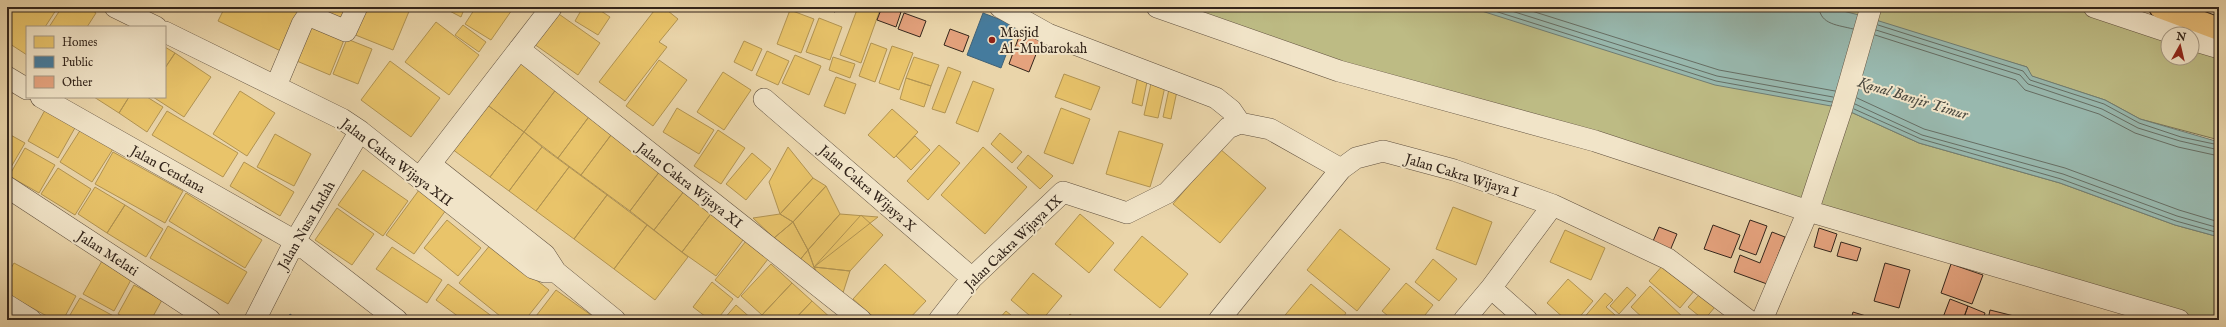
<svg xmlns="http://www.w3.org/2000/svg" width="2226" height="327" font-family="'IM FELL English',serif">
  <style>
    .green { fill: #bdbb84; stroke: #787050 }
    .water { fill: #98b8ae; stroke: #707d73 }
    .homes { fill: #e9c46a; stroke: #b29452 }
    .public { fill: #457b9d; stroke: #406176 }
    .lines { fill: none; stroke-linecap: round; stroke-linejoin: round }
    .shore { stroke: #666e64; stroke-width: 1 }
    .building { fill: #e5a27d; stroke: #33251b }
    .street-casing { stroke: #61513f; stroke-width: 22 }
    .primary-casing { stroke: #33251b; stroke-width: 24 }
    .street { stroke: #f1e4c8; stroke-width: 21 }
    .primary { stroke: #e5ba75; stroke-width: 22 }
    .poi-dot { fill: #8f2418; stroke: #f1e4c8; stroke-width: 1.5 }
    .labels { text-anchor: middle; stroke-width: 4; stroke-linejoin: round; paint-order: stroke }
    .poi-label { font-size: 14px; fill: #33251b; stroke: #f1e4c8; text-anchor: start }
    .street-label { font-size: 14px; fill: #33251b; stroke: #f1e4c8 }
    .water-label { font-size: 15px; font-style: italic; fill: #4c4a40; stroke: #f1e4c8 }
  </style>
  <rect width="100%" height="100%" fill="#ead5aa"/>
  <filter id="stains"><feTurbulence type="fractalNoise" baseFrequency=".005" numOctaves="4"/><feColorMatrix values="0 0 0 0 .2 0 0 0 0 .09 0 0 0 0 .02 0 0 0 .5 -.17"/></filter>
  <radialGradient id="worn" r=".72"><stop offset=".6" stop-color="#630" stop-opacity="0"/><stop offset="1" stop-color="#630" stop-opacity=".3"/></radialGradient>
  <!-- green -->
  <path class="green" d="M1157 7H2094L2168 34V58H2192V40L2219 48V140L2140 119 2105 100 2031 76 2027 67 2003 60 1842 108 1919 143 2060 183 2175 225 2219 237V320H2179Z"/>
  <!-- water -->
  <path class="water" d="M1469 7H1827L1863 16 2027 67 2032 76 2105 100 2140 119 2219 142V237L2175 225 2060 183 1919 143 1842 108 1715 85Z"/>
  <!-- homes -->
  <path class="homes" d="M7 7H58L45 27H27V55L7 42Z
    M62 7H87L96 13 87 27H49Z
    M225 7H291L306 14 287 54 218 21Z
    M313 7H355L348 25Z
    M364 7H405L410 9 393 50 353 34Z
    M442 7H465L461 17Z
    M476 7H514L491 40 465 24Z
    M583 7H595L610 17 598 35 575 21Z
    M657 7H663L678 19 659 42 667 47 625 101 599 82Z
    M858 7H881L861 63 840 55Z
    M790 10 814 19 801 53 777 44Z
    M556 12 600 43 578 75 534 44Z
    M819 18 842 27 830 60 806 52Z
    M308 20 346 35 330 75 292 59Z
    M436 22 479 55 449 95 405 62Z
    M463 25 486 42 479 52 455 35Z
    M347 39 372 49 358 84 333 74Z
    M744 41 762 49 752 71 734 62Z
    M871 43 887 49 875 82 859 76Z
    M892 46 913 53 899 90 879 83Z
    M165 47 175 53 165 68Z
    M767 51 789 61 778 85 756 75Z
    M175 53 211 77 184 117 153 97H165V68Z
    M795 55 821 66 809 95 782 83Z
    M833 57 855 64 850 78 829 70Z
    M914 57 939 65 931 86 906 78Z
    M519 60 557 88 524 132 486 104Z
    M659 60 687 80 653 126 626 106Z
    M390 61 440 98 411 137 361 100Z
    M948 67 961 72 945 113 932 109Z
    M723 72 751 90 724 130 697 112Z
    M1064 74 1100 87 1091 110 1055 97Z
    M1138 75 1148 77 1142 106 1132 103Z
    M836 77 856 84 845 114 824 106Z
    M906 78 931 86 924 107 900 99Z
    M1152 79 1166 82 1158 118 1144 115Z
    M973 81 994 89 978 132 956 123Z
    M7 85 14 90 7 101Z
    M557 88 591 114 558 158 524 132Z
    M1169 89 1177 91 1171 119 1163 117Z
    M240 91 275 113 247 156 213 134Z
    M94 97H129L119 113Z
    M129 97H147L163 107 147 132 119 113Z
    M486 104 524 132 490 177 452 149Z
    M677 108 714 130 699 154 663 132Z
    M1061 108 1090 119 1073 164 1044 153Z
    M892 109 918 132 894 158 868 135Z
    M45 110 76 126 58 158 28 141Z
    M167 111 238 153 223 177 152 135Z
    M591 114 614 131 581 175 558 158Z
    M81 129 113 149 92 182 60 162Z
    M718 130 745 148 721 184 694 166Z
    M614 131 663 167 630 211 581 175Z
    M1119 131 1163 144 1150 187 1106 174Z
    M524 132 542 147 509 191 490 177Z
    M7 133 25 143 7 174Z
    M1000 133 1022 152 1012 163 991 144Z
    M275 134 311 154 294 186 257 167Z
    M915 136 930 150 911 170 896 156Z
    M939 145 960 163 928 200 907 181Z
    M542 147 569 167 536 211 509 191Z
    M788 147 813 178 780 214 769 182Z
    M983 147 1027 187 985 234 941 195Z
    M25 148 55 165 39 193 9 176Z
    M1220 149 1266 188 1220 243 1173 204Z
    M113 152 183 191 165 223 95 184Z
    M752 153 771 169 746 200 726 184Z
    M1028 155 1053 176 1040 189 1017 168Z
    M244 162 294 192 280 216 230 186Z
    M569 167 607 195 574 239 536 211Z
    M663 167 688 186 654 230 630 211Z
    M58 168 91 189 75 215 41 194Z
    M363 170 408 201 383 236 338 205Z
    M813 178 826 186 793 222 780 214Z
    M688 186 716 207 682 252 654 230Z
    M826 186 840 214 808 250 793 222Z
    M95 187 125 205 107 233 78 214Z
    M419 190 446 210 414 254 386 235Z
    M186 193 262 240 245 268 169 221Z
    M607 195 647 225 614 269 574 239Z
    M125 205 163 229 146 257 107 233Z
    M716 207 749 232 716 276 682 252Z
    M1453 207 1492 222 1476 265 1436 249Z
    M337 208 374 234 352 265 315 240Z
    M780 214 793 222 774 238 753 218Z
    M840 214 878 217 814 267 808 250Z
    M1080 214 1114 243 1089 273 1055 244Z
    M861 215 883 235 850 271 814 267Z
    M447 220 481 248 458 276 424 248Z
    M793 222 808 250 799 261 774 238Z
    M647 225 688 257 655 300 614 269Z
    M168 226 247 272 228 304 150 258Z
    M1340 229 1390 269 1357 311 1307 270Z
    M1565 230 1605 248 1591 280 1550 262Z
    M1142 236 1188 274 1160 308 1114 270Z
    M746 241 768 259 738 298 715 280Z
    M491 244 549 290 525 320H505L459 283Z
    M392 247 442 280 427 303 376 269Z
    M808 250 814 267 820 280 799 261Z
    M1433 259 1457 279 1439 301 1415 282Z
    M102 261 132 278 114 311 83 294Z
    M14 263 76 296 63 320H54L7 294V275Z
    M771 264 792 283 762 315 741 296Z
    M885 264 926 301 908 320H877L853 299Z
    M1664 264 1695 290 1680 308 1649 281Z
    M814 267 850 271 841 299 820 280Z
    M1033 273 1062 296 1042 320H1035L1011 300Z
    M1568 279 1593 301 1577 320H1566L1547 303Z
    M712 282 733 299 717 320H710L693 307Z
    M792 283 812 301 794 320H767L762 315Z
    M1406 283 1433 305 1421 320H1393L1382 311Z
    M448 284 493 317 491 320H463L436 300Z
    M1311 284 1346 313 1341 320H1281Z
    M134 285 162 300 151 320H129L118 314Z
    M1650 286 1686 320H1645L1631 307Z
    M1627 287 1636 295 1619 314 1610 306Z
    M556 290 591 315 588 320H533Z
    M1605 293 1613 300 1606 307 1615 315 1611 320H1582Z
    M1700 294 1715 307 1704 320 1688 307Z
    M80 298 121 320H67Z
    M812 301 833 320H794Z
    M736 305 753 320H723Z
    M1006 311 1017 320H998Z
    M1070 314 1077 320H1065Z
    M1377 315 1384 320H1373Z"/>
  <!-- public -->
  <path class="public" d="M983 13 1017 26 1001 68 967 55Z
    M290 314 298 320H287Z"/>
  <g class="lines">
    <!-- shore -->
    <path class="shore" d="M1482 7 1716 81 1832 102
      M1499 7 1717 76 1833 97
      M1519 7 1719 70 1835 91
      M1819 7C1820 25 1839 25 1853 29
      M1878 25 2023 71 2030 80 2104 104 2139 123 2181 137 2219 145
      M1876 30 2020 75 2028 84 2102 109 2138 128 2180 141 2219 150
      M1875 35 2016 80 2025 90 2099 114 2135 133 2178 147 2219 156
      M1857 98 1924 129 2065 168 2179 210 2219 222
      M1855 104 1922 135 2063 174 2177 216 2219 228
      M1854 109 1921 139 2061 179 2176 221 2219 233"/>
  </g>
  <!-- building -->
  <path class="building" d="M822 7H837L835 12Z
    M882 7 901 12 896 27 877 20Z
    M904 13 926 21 920 37 898 29Z
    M950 29 969 36 963 52 944 45Z
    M1021 31 1042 39 1029 72 1009 64Z
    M1750 220 1767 226 1756 255 1739 249Z
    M1713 225 1740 235 1731 258 1704 249Z
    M1659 227 1677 234 1669 253 1651 246Z
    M1819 228 1837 234 1831 252 1814 247Z
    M1772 232 1785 237 1767 284 1734 272 1740 255 1760 263Z
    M1841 242 1861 248 1857 261 1837 256Z
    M1885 263 1910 270 1899 308 1874 301Z
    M1951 264 1983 275 1972 304 1941 293Z
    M1950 299 1968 306 1963 320H1942Z
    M1968 306 1985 313 1983 320H1963Z
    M1990 310 2026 319V320H1988Z
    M1853 312 1866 316 1864 320H1851Z"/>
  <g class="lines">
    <defs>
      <path id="street" d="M115 7 156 27
        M1000 7 1048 34 1216 98 1231 110 1240 123
        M1157 7 1339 71 1595 141 1808 211 2179 320
        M2094 7 2175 34
        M165 32 342 119 360 131 533 268 545 272H556
        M2192 40 2219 48
        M519 49 861 320
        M7 77 27 89
        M276 86 302 24 308 15 346 31 357 7
        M41 97 295 241 397 320
        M764 99 972 278
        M430 164 545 255 556 272 615 320
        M421 176 551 8
        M7 187 210 320
        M1491 288 1527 320
        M7 305 31 320
        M255 320 295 241 360 131
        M939 320 972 278 1063 192 1127 213 1167 193 1228 128 1240 123 1270 129 1341 169
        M1219 320 1341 169 1356 158 1383 151 1454 170 1553 205 1668 259 1748 320
        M1464 320 1491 288 1553 205
        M1762 320 1808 211 1842 108 1871 7"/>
      <path id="primary" d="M2160 7 2219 29"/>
    </defs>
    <!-- street casing -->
    <use href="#street" class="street-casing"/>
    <!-- primary casing -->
    <use href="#primary" class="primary-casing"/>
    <!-- street -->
    <use href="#street" class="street"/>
    <!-- primary -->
    <use href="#primary" class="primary"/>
  </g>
  <!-- markers -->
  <circle class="poi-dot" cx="992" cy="40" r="4"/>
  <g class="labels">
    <!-- poi labels -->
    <g class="poi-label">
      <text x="1000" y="37">Masjid<tspan x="1000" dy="16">Al-Mubarokah</tspan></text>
    </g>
    <!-- street labels -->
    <g class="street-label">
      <text transform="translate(397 162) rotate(37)" y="5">Jalan Cakra Wijaya XII</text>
      <text transform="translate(168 169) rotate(29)" y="5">Jalan Cendana</text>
      <text transform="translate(1462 175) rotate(17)" y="5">Jalan Cakra Wijaya I</text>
      <text transform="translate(690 185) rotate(38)" y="5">Jalan Cakra Wijaya XI</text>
      <text transform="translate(868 188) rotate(41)" y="5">Jalan Cakra Wijaya X</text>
      <text transform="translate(306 225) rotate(-60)" y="5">Jalan Nusa Indah</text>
      <text transform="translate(1013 242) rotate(-44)" y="5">Jalan Cakra Wijaya IX</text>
      <text transform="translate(108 253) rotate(33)" y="5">Jalan Melati</text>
    </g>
    <!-- water labels -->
    <g class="water-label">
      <text transform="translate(1913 98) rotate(17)" y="5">Kanal Banjir Timur</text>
    </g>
  </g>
  <!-- margin -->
  <rect width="2226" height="327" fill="none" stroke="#ead5aa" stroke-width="24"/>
  <rect x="8" y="8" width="2210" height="311" fill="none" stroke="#33251b" stroke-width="2"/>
  <rect x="12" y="12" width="2202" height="303" fill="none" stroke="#33251b"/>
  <!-- legend -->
  <rect x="26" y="26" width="140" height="72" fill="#f1e4c8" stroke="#a59883"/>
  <rect x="34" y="36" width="20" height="12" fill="#e9c46a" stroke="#a59883"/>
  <text x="62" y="46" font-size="12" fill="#33251b">Homes</text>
  <rect x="34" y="56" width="20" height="12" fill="#457b9d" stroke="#a59883"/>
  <text x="62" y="66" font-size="12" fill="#33251b">Public</text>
  <rect x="34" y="76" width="20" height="12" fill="#e5a27d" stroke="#a59883"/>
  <text x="62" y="86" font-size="12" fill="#33251b">Other</text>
  <!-- north arrow -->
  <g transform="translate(2180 46) rotate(8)"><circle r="19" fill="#f1e4c8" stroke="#a59883"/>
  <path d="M0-3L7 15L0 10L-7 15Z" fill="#8f2418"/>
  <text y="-6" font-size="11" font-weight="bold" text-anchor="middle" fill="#33251b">N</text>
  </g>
  <rect width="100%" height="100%" filter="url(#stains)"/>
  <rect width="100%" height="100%" fill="url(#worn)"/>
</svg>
